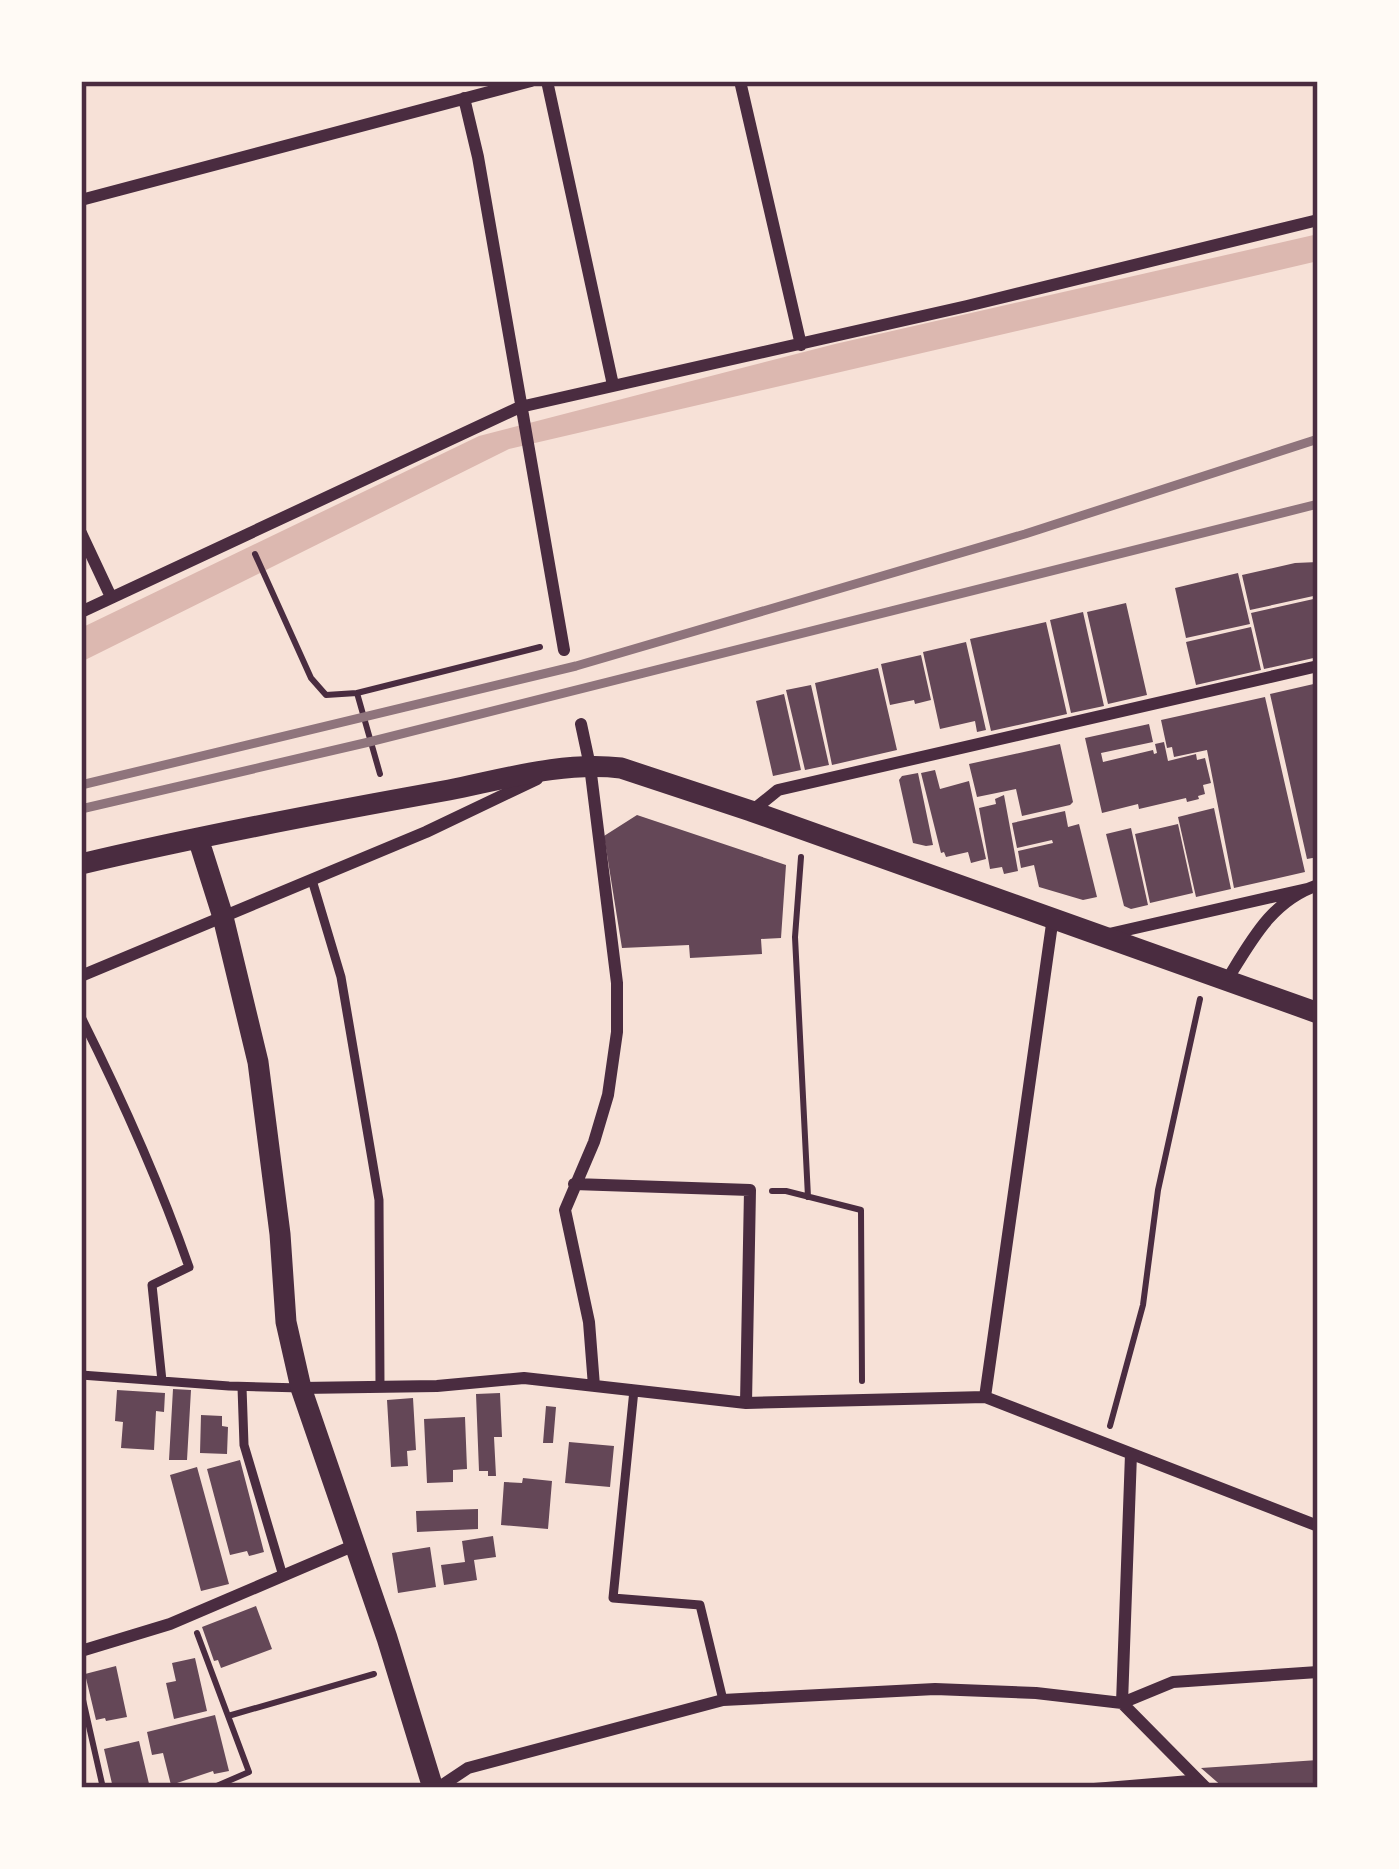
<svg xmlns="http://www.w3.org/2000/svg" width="1399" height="1869" font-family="'IBM Plex Sans',sans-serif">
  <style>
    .water { fill: #dcb8b0 }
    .building { fill: #644757 }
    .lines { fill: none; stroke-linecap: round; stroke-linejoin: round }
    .path { stroke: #4a2c40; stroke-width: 6 }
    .service { stroke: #4a2c40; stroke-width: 9 }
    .minor { stroke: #4a2c40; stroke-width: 12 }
    .tertiary { stroke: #4a2c40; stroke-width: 21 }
    .rail { stroke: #8f747c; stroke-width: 9 }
    .neatline { fill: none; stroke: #4a2c40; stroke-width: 4.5 }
  </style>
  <rect width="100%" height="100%" fill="#f7e1d7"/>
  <!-- water -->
  <path class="water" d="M1318 234V261L509 449 81 662V628L479 436 835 344Z"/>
  <!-- building -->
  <path class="building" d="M1318 562V595L1250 610 1242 575 1295 563Z
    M1238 573 1250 624 1186 638 1175 588Z
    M1318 598V657L1264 669 1251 613Z
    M1126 603 1147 695 1108 704 1087 612Z
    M1083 612 1104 706 1071 713 1050 620Z
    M1046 622 1067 714 991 731 970 639Z
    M1251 627 1261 670 1196 685 1186 642Z
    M966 642 986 730 977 732 975 721 940 729 923 652Z
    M921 655 931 700 915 704 914 700 890 705 881 664Z
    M878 668 897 750 832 765 815 683Z
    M1318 683V857L1307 859 1270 694Z
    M811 685 829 765 805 770 786 690Z
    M784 694 801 770 773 776 756 701Z
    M1265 697 1305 872 1234 888 1207 750 1174 757 1172 747 1167 748 1161 720Z
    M1149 724 1153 742 1101 753 1103 762 1153 750 1154 754 1157 753 1155 744 1164 742 1168 761 1196 754 1197 760 1205 758 1211 783 1203 785 1205 794 1198 796 1199 799 1187 802 1186 798 1139 809 1138 804 1102 813 1085 738Z
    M1060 744 1073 802 1070 805 1022 816 1016 789 977 797 969 764Z
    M935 770 940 789 969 781 986 859 971 863 968 852 946 857 944 852 941 853 921 773Z
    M918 773 933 845 926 846 913 843 899 780 902 776Z
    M1004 795 1018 871 1004 874 1002 867 990 869 979 808 996 804 995 799Z
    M1214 808 1231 889 1196 897 1178 817Z
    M1065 811 1068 827 1079 824 1097 897 1083 900 1039 887 1034 865 1021 868 1018 851 1053 843 1052 840 1017 848 1012 823Z
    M637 815 786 865 781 938 761 939 762 954 690 958 689 945 622 948 604 836Z
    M1178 824 1193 893 1150 903 1135 834Z
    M1131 828 1148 905 1131 909 1124 906 1106 834Z
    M173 1389 191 1390 187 1460H169Z
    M117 1390 165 1393 164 1412 156 1411 154 1450 121 1448 123 1422 115 1421Z
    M500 1393 502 1437H494L496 1476H488V1471H479L476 1394Z
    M413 1398 416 1450 407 1451 408 1466 391 1467 387 1400Z
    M546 1406 556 1407 553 1443H543Z
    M201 1415 222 1416V1426L228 1427 227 1454 200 1453Z
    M465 1417 467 1469 453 1470V1482L427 1483 424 1419Z
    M569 1442 614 1446 610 1487 565 1483Z
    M240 1460 264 1552 249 1556 247 1551 230 1555 207 1469Z
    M197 1467 229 1584 201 1591 170 1475Z
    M523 1478 552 1481 548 1529 501 1525 504 1482 522 1483Z
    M478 1509V1529L417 1532 416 1511Z
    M493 1536 496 1557 474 1560 477 1580 444 1585 441 1565 465 1562 462 1541Z
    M430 1547 436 1587 398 1593 392 1553Z
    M256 1606 272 1649 221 1668 218 1660 214 1661 202 1627Z
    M195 1658 207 1711 174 1719 166 1683 176 1681 172 1663Z
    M116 1666 127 1717 106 1721 105 1718 96 1720 85 1674Z
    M215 1715 229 1771 214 1774 213 1771 171 1785 163 1753 152 1755 147 1732Z
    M139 1741 150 1788H113L104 1749Z
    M1318 1760 1316 1788H1224L1201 1768Z"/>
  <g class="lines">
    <!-- path -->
    <path class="path" d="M255 554 311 678 326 695 357 693 380 774
      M357 693 540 647
      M801 857 795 937 808 1197
      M772 1191H786L861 1210 862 1381
      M1110 1426 1143 1305 1158 1190 1200 999
      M197 1633 249 1772 212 1788
      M81 1691 103 1788
      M228 1716 374 1674"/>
    <!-- service -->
    <path class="service" d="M312 880 341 977 379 1200 380 1387
      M81 1017C122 1099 159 1181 189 1267L152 1285 162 1381
      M81 1375 229 1386 301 1388
      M242 1387 244 1445 283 1576
      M634 1390 613 1598 700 1605 723 1700
      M1088 1788 1196 1779"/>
    <!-- minor -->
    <path class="minor" d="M547 81 613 385
      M740 81 801 345
      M464 98 478 157 564 650
      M81 200 531 81
      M81 533 111 597
      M81 612 520 407 967 306 1318 220
      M581 724 590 766 617 983V1032L608 1095 594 1142 565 1210 589 1322 594 1386
      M752 811 778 790 1318 666
      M1109 934 1307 889
      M81 976 426 832 537 779
      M1227 980C1251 941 1272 900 1318 885
      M574 1184 750 1190 746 1403
      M301 1388 437 1386 524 1378 746 1403 985 1397 1053 917
      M985 1397 1318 1526
      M1131 1454 1122 1703 1206 1788
      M81 1651 170 1624 355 1545
      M438 1788 468 1768 723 1700 935 1689 1036 1693 1122 1703 1173 1682 1318 1672"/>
    <!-- tertiary -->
    <path class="tertiary" d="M198 838 223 917 258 1062 280 1234 286 1322 301 1388 387 1638 433 1788
      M81 864C203 835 326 812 449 790 504 779 564 761 621 768L751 811 1318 1013"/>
    <!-- rail -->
    <path class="rail" d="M81 785 576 666 1025 534 1318 439
      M81 809 369 742 1318 504"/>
  </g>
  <!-- border -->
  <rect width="1399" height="1869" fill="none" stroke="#fffaf5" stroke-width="168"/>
  <rect x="84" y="84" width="1231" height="1701" class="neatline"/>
</svg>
